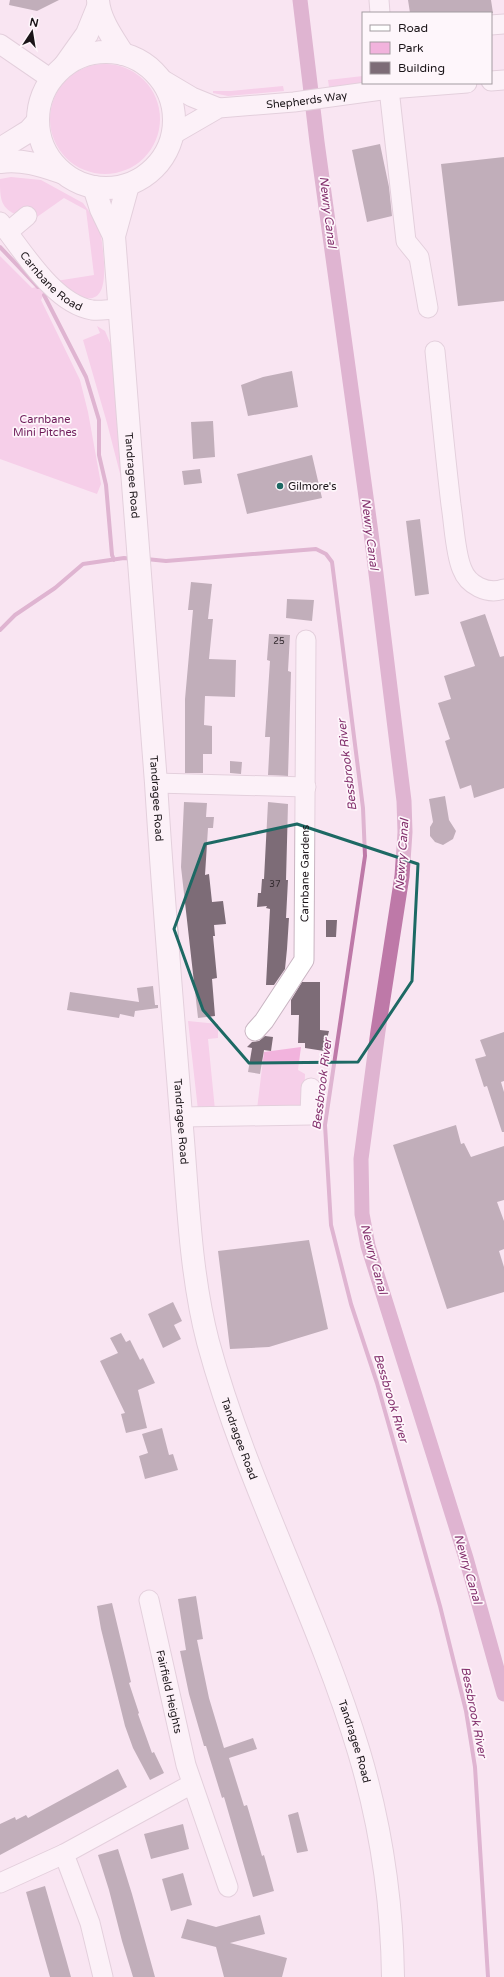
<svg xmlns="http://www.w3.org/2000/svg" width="504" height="1977" font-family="'Varela Round',sans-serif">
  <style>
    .green { fill: #f2b3dd }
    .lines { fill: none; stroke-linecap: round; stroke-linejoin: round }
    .stream { stroke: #be79a8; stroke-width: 4 }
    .canal { stroke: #be79a8; stroke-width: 15 }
    .building { fill: #7d6c77 }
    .minor-casing { stroke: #c9b5c2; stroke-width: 21 }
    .highway-casing { stroke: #c9b5c2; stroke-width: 24 }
    .minor { stroke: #fff; stroke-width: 19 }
    .highway { stroke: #fff; stroke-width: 22 }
    .marked { fill: none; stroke: #1d6964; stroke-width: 3; stroke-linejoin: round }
    .poi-dot { fill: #1d6964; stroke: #fef6fb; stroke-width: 1.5 }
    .labels { text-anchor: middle; stroke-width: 3.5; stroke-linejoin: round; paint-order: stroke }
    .number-label { font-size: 9px; fill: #342b30 }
    .street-label { font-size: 11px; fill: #1b1519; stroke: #fef6fb }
    .park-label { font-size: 11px; fill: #6e1c5a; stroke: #fef6fb }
    .poi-label { font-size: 11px; fill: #1b1519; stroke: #fef6fb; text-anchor: start }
    .water-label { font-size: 12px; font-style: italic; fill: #84326e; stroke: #fef6fb }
  </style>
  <rect width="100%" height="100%" fill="#f9e5f2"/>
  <!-- green -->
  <path class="green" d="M50 119a55 55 0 1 1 110 0a55 55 0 1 1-110 0Z
    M363 76V83L329 87 328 80Z
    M283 86 284 91 228 96 213 93V91H231Z
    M11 177 41 180 83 203 96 221H99C104 258 119 332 56 281L94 275 86 210 64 198 37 217 27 206 15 214C0 207 0 197 0 179Z
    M0 256 32 288 41 286 45 292 41 300 80 380 88 412 101 484 97 494 0 459Z
    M97 326 105 331 111 345 125 493 107 423 83 340 100 333Z
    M188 1021 218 1024V1038L208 1039 215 1110H198Z
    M301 1047 298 1070 305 1074 304 1105 296 1111 257 1109 264 1052Z"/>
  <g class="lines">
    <!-- stream -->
    <path class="stream" d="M0 247 38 287
      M44 295 86 377 99 420V455L106 485 112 555 114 560
      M146 559 166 561 316 549 326 554 332 562 363 808 365 856 325 1125 331 1225 351 1304 377 1383 440 1606 466 1711 475 1767 488 1977
      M0 630 15 615 55 588 83 564 124 558 133 559"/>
    <!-- canal -->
    <path class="canal" d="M300 0 317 142 371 533 404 801 405 832 402 876 378 1031 361 1159 362 1214 368 1246 466 1558 504 1694"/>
  </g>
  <!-- building -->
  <path class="building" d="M10 0H59L37 11 9 5Z
    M408 0H491L493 13H410Z
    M380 144 389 187 392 216 367 222 352 150Z
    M504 157V301L458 306 441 164Z
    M292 371 298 407 248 416 241 385 263 377Z
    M213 421 215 457 193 459 191 422Z
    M312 455 322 498 247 514 237 474Z
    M200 469 202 483 184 485 182 471Z
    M420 519 429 594 415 596 406 521Z
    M191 582 212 584 208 619H213L209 659 236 660 235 697 205 696 204 725 212 726V754H203V773H185V699L193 610H188Z
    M287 599 314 600 312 621 286 618Z
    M485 614 500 657 504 656V788L474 798 471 785 460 789 445 741 450 739 438 703 451 699 444 676 475 666 460 622Z
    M269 634 290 635 288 671 291 672 288 776 268 775 270 737H265L270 661 267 660Z
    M230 761 242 762 241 774 230 773Z
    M445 796 449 820 456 831 453 839 443 845 435 842 430 836V827L433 822 429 799Z
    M184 802 207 803 206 817H214L213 828H208L205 875 209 874 212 902 223 901 226 924 214 925 215 936H213L217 978 212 979 215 1016 198 1018 181 867Z
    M268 802 288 804 286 880H288L286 918H289L287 949 285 969 274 985H266L270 909 266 908 267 906 257 907 258 893H261L262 879H264Z
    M326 920H337L336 937H326Z
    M302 982H320V1030L329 1031 324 1051 305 1048V1043H298L299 1015H291V1000Z
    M153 986 155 1005H158V1008L135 1011 134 1017 120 1014 119 1018 67 1010 70 992 139 1002 137 988Z
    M504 1032V1081L501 1082 504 1092V1132H502L487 1086 484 1087 475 1059 486 1056 480 1040Z
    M265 1036 273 1037 271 1051 264 1050 260 1074 248 1072 252 1048 247 1047 252 1042 259 1041Z
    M456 1125 461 1144 464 1143 471 1157 504 1146V1200L497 1202 504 1221V1249L499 1251 504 1267V1292L447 1309 393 1145Z
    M309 1240 328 1329 269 1347 230 1349 218 1251Z
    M173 1302 182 1321 174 1325 181 1339 163 1348 148 1314Z
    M121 1333 126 1342 130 1340 140 1360 143 1358 155 1383 138 1390 147 1428 126 1433 121 1414 125 1413 100 1361 118 1353 110 1338Z
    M162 1428 169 1455 173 1454 178 1470 145 1479 139 1456 148 1453 142 1434Z
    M196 1596 203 1639 197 1640 209 1698 224 1748 253 1738 257 1749 229 1758 244 1806 247 1805 262 1856 264 1855 274 1891 253 1897 224 1797 222 1798 206 1746H204L189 1694 180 1651 186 1650 178 1599Z
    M112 1603 131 1682 129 1683 139 1713 138 1714 152 1753 154 1752 164 1773 150 1780 133 1748 125 1726 101 1629 97 1606Z
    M118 1769 127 1787 0 1855V1824L15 1817 16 1820 26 1815 28 1818Z
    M298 1812 308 1851 297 1853 288 1815Z
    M183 1824 189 1849 151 1859 144 1834Z
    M118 1849 132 1894 155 1977H133L122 1941 109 1890 98 1855Z
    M183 1873 192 1905 171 1911 162 1879Z
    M45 1886 66 1959 71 1977H50L26 1892Z
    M260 1915 265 1934 230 1943 287 1958 282 1977H224L216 1947 181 1938 187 1919 216 1927Z"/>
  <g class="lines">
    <defs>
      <g id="minor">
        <path d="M379 0 380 13"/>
        <path d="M491 25 504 24"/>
        <path d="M0 44 51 79"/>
        <path d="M160 78 192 97 219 108"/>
        <path d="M491 81 504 80"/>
        <path d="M389 89 406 241 419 257 428 308"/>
        <path id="s1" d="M174 134 219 108 294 102 389 89 467 83"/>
        <path id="s2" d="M0 222C23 251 54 304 92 310 100 311 111 309 120 309"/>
        <path d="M8 232 27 216"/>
        <path d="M435 351C440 402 445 454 451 505 454 523 455 553 462 569 468 585 487 595 504 589"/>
        <path d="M156 783 306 787"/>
        <path id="s3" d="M255 1031 264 1021 304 960 306 640"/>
        <path d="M182 1117 310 1115 311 1088"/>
        <path id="s4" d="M149 1600 186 1765 228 1887"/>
        <path d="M64 1854 90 1923 103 1977"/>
        <path d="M0 1883 64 1854 192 1784"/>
      </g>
      <g id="highway">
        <path d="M98 0C99 19 113 38 123 54"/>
        <circle cx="106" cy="120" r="68"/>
        <path d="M65 65 87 34 98 7"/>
        <path d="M0 149 29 131 38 121"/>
        <path d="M0 162C22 159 40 165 61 172"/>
        <path id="s5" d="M128 185 114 236 156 783C163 898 173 1013 182 1128 188 1198 190 1273 208 1342 246 1483 317 1612 359 1752 381 1826 392 1900 393 1977"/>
        <path d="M94 187 101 209 114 236"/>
      </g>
    </defs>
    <!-- minor casing -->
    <use href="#minor" class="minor-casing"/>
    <!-- highway casing -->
    <use href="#highway" class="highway-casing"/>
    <!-- minor -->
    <use href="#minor" class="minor"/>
    <!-- highway -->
    <use href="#highway" class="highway"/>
  </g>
  <!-- marked area -->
  <path d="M0 0H504V1977H0ZM297 824 418 864 412 981 358 1062 249 1063 203 1010 174 929 205 844Z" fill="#f9e5f2" fill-opacity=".55" fill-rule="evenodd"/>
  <path class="marked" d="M297 824 418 864 412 981 358 1062 249 1063 203 1010 174 929 205 844Z"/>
  <!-- markers -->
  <circle class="poi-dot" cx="280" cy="486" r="4"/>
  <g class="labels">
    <!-- number labels -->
    <g class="number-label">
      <text x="279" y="644">25</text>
      <text x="275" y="887">37</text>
    </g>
    <!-- street labels -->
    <g class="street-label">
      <text dy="4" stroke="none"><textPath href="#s1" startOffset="140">Shepherds Way</textPath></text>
      <text dy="4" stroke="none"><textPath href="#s2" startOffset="79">Carnbane Road</textPath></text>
      <text dy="4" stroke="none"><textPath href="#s5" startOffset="293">Tandragee Road</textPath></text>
      <text dy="4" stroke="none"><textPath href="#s5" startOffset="617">Tandragee Road</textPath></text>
      <text dy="4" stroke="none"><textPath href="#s3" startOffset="173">Carnbane Gardens</textPath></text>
      <text dy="4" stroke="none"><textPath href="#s5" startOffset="941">Tandragee Road</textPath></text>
      <text dy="4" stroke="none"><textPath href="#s5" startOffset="1265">Tandragee Road</textPath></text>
      <text dy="4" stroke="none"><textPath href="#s4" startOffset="94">Fairfield Heights</textPath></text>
      <text dy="4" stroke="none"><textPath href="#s5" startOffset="1589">Tandragee Road</textPath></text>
    </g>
    <!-- park labels -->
    <g class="park-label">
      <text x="45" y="423">Carnbane<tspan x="45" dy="13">Mini Pitches</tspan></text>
    </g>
    <!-- poi labels -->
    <g class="poi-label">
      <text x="288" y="490">Gilmore's</text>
    </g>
    <!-- water labels -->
    <g class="water-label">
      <text transform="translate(328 212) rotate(83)" y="4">Newry Canal</text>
      <text transform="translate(370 534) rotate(83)" y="4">Newry Canal</text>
      <text transform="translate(347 765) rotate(-97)" y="4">Bessbrook River</text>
      <text transform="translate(402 855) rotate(-86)" y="4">Newry Canal</text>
      <text transform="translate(322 1084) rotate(-83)" y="4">Bessbrook River</text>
      <text transform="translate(374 1259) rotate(75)" y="4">Newry Canal</text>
      <text transform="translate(391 1398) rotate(73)" y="4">Bessbrook River</text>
      <text transform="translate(468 1569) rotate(74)" y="4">Newry Canal</text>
      <text transform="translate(474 1712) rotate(79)" y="4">Bessbrook River</text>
    </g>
  </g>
  <!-- legend -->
  <rect x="362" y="12" width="130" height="72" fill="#fef6fb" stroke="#a39ca1"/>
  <rect x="370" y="25" width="20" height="6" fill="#ffffff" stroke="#a39ca1"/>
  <text x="398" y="32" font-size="12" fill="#1b1519">Road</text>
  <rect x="370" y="42" width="20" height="12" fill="#f2b3dd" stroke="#a39ca1"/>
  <text x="398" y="52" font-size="12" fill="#1b1519">Park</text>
  <rect x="370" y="62" width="20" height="12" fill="#7d6c77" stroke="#a39ca1"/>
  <text x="398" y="72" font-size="12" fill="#1b1519">Building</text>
  <!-- north arrow -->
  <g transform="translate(32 32) rotate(12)" stroke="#fef6fb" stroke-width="3" paint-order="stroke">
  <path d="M0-3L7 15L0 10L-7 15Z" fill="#1b1519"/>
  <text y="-6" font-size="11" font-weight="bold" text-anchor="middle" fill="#1b1519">N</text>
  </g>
</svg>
